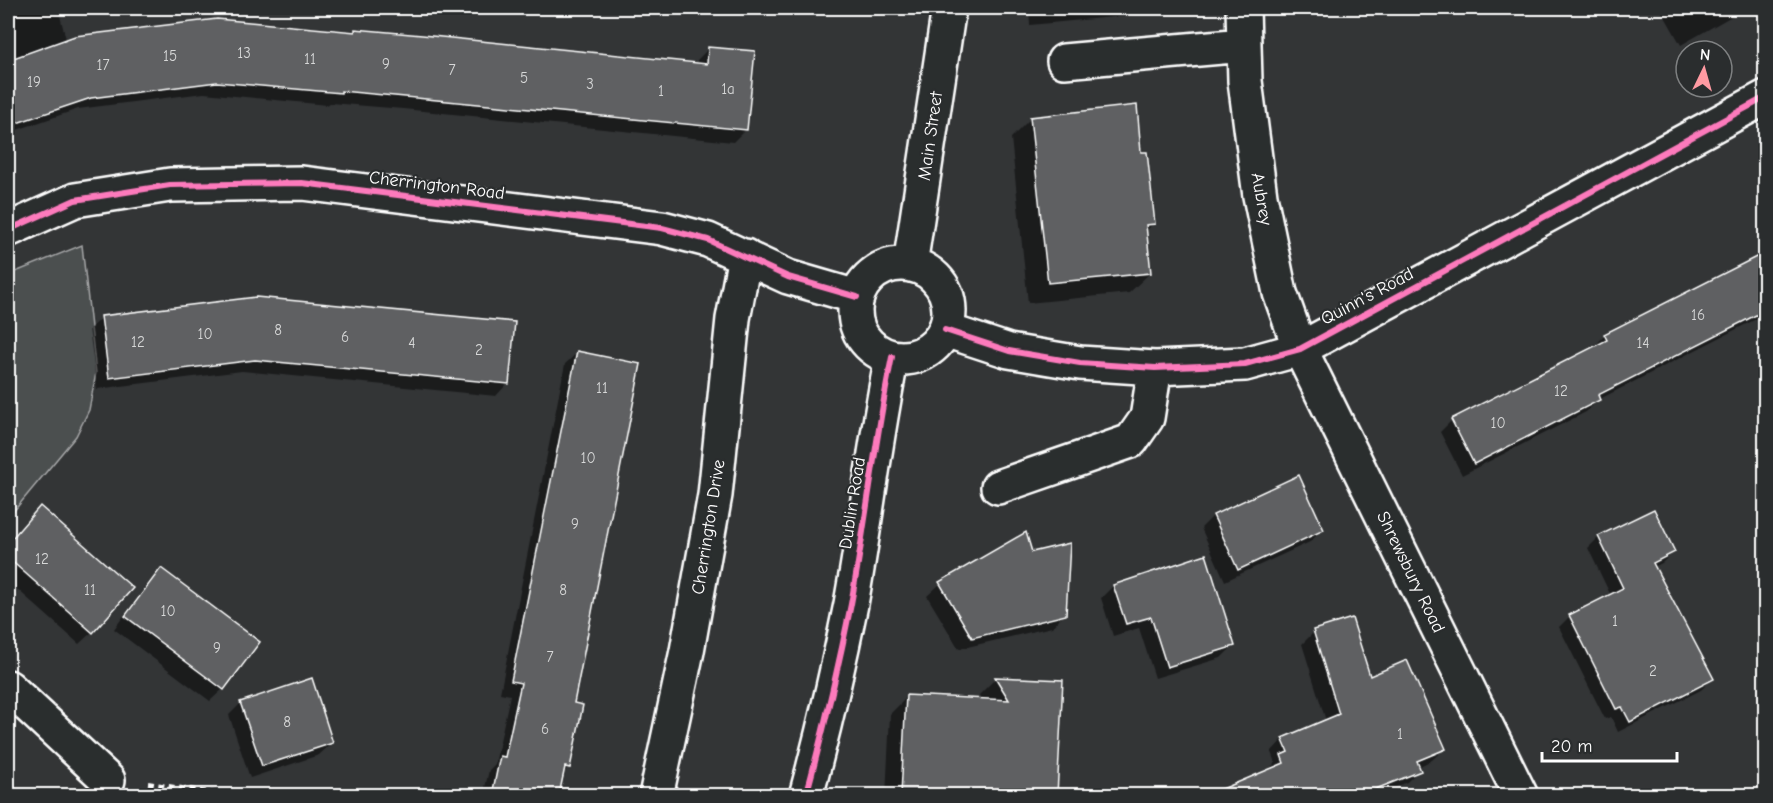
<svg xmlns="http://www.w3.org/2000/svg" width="1773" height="803" font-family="'Comic Neue',sans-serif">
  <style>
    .green { fill: #4c4f50; stroke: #a6a7a8; stroke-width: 1.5 }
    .shadow { fill: #0007 }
    .building { fill: #5f6162; stroke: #fff; stroke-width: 1.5 }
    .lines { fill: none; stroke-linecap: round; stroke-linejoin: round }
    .minor-casing { stroke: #fff; stroke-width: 38 }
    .secondary-casing { stroke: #fff; stroke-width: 38 }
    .path { stroke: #fff; stroke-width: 4; stroke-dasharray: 6 4.5; stroke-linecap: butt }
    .minor { stroke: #2a2d2e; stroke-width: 33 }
    .secondary { stroke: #2a2d2e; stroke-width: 33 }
    .cycleway-casing { stroke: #2a2d2e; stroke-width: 10 }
    .cycleway { stroke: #fd7abc; stroke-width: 6 }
    .labels { text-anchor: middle; stroke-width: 4.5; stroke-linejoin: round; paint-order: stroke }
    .number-label { font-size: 15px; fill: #d7d8d8 }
    .street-label { font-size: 18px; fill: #fff; stroke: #2a2d2e }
  </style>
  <rect width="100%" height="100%" fill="#333536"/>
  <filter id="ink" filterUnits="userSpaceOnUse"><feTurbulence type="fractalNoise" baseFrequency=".0167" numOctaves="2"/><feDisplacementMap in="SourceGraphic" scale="12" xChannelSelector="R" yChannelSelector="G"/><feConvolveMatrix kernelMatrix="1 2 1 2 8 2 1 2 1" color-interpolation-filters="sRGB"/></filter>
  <g filter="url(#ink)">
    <!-- green -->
    <path class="green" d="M82 245 96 373 89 410 76 436 8 518V275Z"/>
    <!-- shadow -->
    <path class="shadow" d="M8 8H58L66 39 217 20 354 33 356 31 697 64V60L709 48 745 130 733 142 403 109 330 103 327 105 204 93 78 109 8 133V61L12 60 8 40Z
      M1029 8H1141L1134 15 1030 25Z
      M1660 8H1746L1681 45Z
      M1031 118 1140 154 1153 224 1146 231 1150 273 1129 293 1028 303 1011 138Z
      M1766 254V314L1598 400 1586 412 1462 475 1440 432 1452 420 1593 348 1605 335Z
      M102 317 508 383 496 396 242 371 97 389 89 329Z
      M578 352 572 704 569 767 562 774 557 796H483L489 770 495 764 510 695 500 693 565 364Z
      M1213 516 1322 530 1310 542 1225 581 1201 528Z
      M28 520 92 632 79 644 8 581V543Z
      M1025 535 1031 554 1064 614 1052 627 959 649 927 596 940 584Z
      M1599 537 1673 552 1662 563 1654 567 1712 679 1701 690 1618 732 1611 717 1605 719 1559 627 1570 616 1611 596 1588 548Z
      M161 570 258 642 223 689 210 701 114 629 149 582Z
      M1113 586 1233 646 1221 658 1155 678 1139 628 1113 636 1101 598Z
      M1314 632 1369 678 1445 748 1432 760 1418 767 1419 770 1407 782 1376 796H1212L1271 770 1270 768 1275 763 1271 752 1283 739 1326 721 1302 644Z
      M996 678 1061 681 1055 796H886L890 714 907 697 982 700 979 695Z
      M241 703 332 743 319 755 250 778 229 715Z"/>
    <!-- building -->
    <path class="building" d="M217 19 355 32V29L422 35 707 64 708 47 755 51 747 130 416 98 341 91V93L217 82 91 98 8 126V60L75 36Z
      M1137 105 1141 152H1147L1155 224 1146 225 1151 273 1048 283 1030 117Z
      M1766 252V310L1598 395 1600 400 1474 464 1451 419 1607 340 1604 334Z
      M256 297 515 322 509 384 255 360 109 378 101 316Z
      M577 351 641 364 574 703 583 705 570 768 565 767 559 795H492L500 756 505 757 521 683 511 681Z
      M1299 475 1324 530 1238 570 1213 515Z
      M40 506 133 588 93 633 8 558V543Z
      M1654 509 1675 552 1653 563 1714 679 1630 722 1622 707 1616 709 1569 615 1623 588 1598 536Z
      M1026 532 1032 552 1070 543 1066 615 972 638 939 582Z
      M1206 554 1235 646 1167 667 1151 617 1126 624 1113 585Z
      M161 568 260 642 224 690 125 616Z
      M1352 618 1370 676 1407 660 1446 749 1417 761 1421 771 1361 795H1208L1284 763 1281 755 1288 752 1282 738 1339 714 1313 630Z
      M995 677 1063 680 1057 795H901L906 695 1009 700Z
      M312 678 333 743 262 766 240 702Z"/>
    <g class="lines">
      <defs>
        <path id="minor" d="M1243 8 1245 81 1260 196 1280 293 1300 349 1521 796
          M1064 61 1244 45
          M8 230 75 200 170 185 302 183 662 228 708 240 788 277 857 297
          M945 330 1009 351 1080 363 1155 368 1245 364 1300 349 1766 97
          M998 487 1131 441 1147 418 1155 368
          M8 687 108 780
          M656 796 687 651 715 495 733 319 745 256"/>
        <path id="secondary" d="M855 311a47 47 0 1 1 94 0a47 47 0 1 1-94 0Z
          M910 265 949 8
          M806 796C823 733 838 669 851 604 866 522 875 439 892 357"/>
      </defs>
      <!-- minor casing -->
      <use href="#minor" class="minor-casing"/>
      <!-- secondary casing -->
      <use href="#secondary" class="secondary-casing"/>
      <!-- path -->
      <path class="path" d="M148 783 237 796"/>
      <!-- minor -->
      <use href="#minor" class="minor"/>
      <!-- secondary -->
      <use href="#secondary" class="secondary"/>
      <defs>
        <path id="cycleway" d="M8 230 75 200 170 185 302 183 662 228 708 240 788 277 857 297
          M945 330 1009 351 1080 363 1155 368 1245 364 1300 349 1766 97
          M806 796C823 733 838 669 851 604 866 522 875 439 892 357"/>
      </defs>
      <!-- cycleway casing -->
      <use href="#cycleway" class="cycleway-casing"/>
      <!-- cycleway -->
      <use href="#cycleway" class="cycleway"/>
    </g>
  </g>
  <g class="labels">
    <!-- number labels -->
    <g class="number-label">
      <text x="244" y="58">13</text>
      <text x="170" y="61">15</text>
      <text x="310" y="64">11</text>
      <text x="386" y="69">9</text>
      <text x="103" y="70">17</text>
      <text x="452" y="75">7</text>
      <text x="524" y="83">5</text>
      <text x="34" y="87">19</text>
      <text x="590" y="89">3</text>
      <text x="728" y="94">1a</text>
      <text x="661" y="96">1</text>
      <text x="1698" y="320">16</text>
      <text x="278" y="335">8</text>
      <text x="205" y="339">10</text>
      <text x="345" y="342">6</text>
      <text x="138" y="347">12</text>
      <text x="412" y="348">4</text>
      <text x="1643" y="348">14</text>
      <text x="479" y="355">2</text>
      <text x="602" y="393">11</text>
      <text x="1561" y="396">12</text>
      <text x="1498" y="428">10</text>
      <text x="588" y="463">10</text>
      <text x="575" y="529">9</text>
      <text x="42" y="564">12</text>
      <text x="90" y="595">11</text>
      <text x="563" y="595">8</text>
      <text x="168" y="616">10</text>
      <text x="1615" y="626">1</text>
      <text x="217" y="653">9</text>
      <text x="550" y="662">7</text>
      <text x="1653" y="676">2</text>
      <text x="287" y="727">8</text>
      <text x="545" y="734">6</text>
      <text x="1400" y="739">1</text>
    </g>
    <!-- street labels -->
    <g class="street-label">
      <text transform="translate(930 136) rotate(-82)" y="6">Main Street</text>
      <text transform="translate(437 185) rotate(7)" y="6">Cherrington Road</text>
      <text transform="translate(1262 199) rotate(80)" y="6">Aubrey</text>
      <text transform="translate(1367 296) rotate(-28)" y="6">Quinn's Road</text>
      <text transform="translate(852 503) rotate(-81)" y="6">Dublin Road</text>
      <text transform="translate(708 527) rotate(-81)" y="6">Cherrington Drive</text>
      <text transform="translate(1411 572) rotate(64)" y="6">Shrewsbury Road</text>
    </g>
  </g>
  <!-- margin -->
  <rect width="1773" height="803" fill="none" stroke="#2a2d2e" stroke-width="30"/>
  <rect x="15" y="15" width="1743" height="773" fill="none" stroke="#fff" stroke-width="2" filter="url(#ink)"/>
  <!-- north arrow -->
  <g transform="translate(1704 69) rotate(5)"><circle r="28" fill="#2a2d2e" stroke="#7f8182" stroke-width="1.5"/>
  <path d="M0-4.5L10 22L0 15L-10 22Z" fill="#ff9aa2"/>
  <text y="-9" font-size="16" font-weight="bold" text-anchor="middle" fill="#ffffff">N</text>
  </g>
  <!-- scale -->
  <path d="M1542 752v9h135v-9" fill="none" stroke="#ffffff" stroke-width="3"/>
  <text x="1551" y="752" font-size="18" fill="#ffffff" stroke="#2a2d2e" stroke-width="4.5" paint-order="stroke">20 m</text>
</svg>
